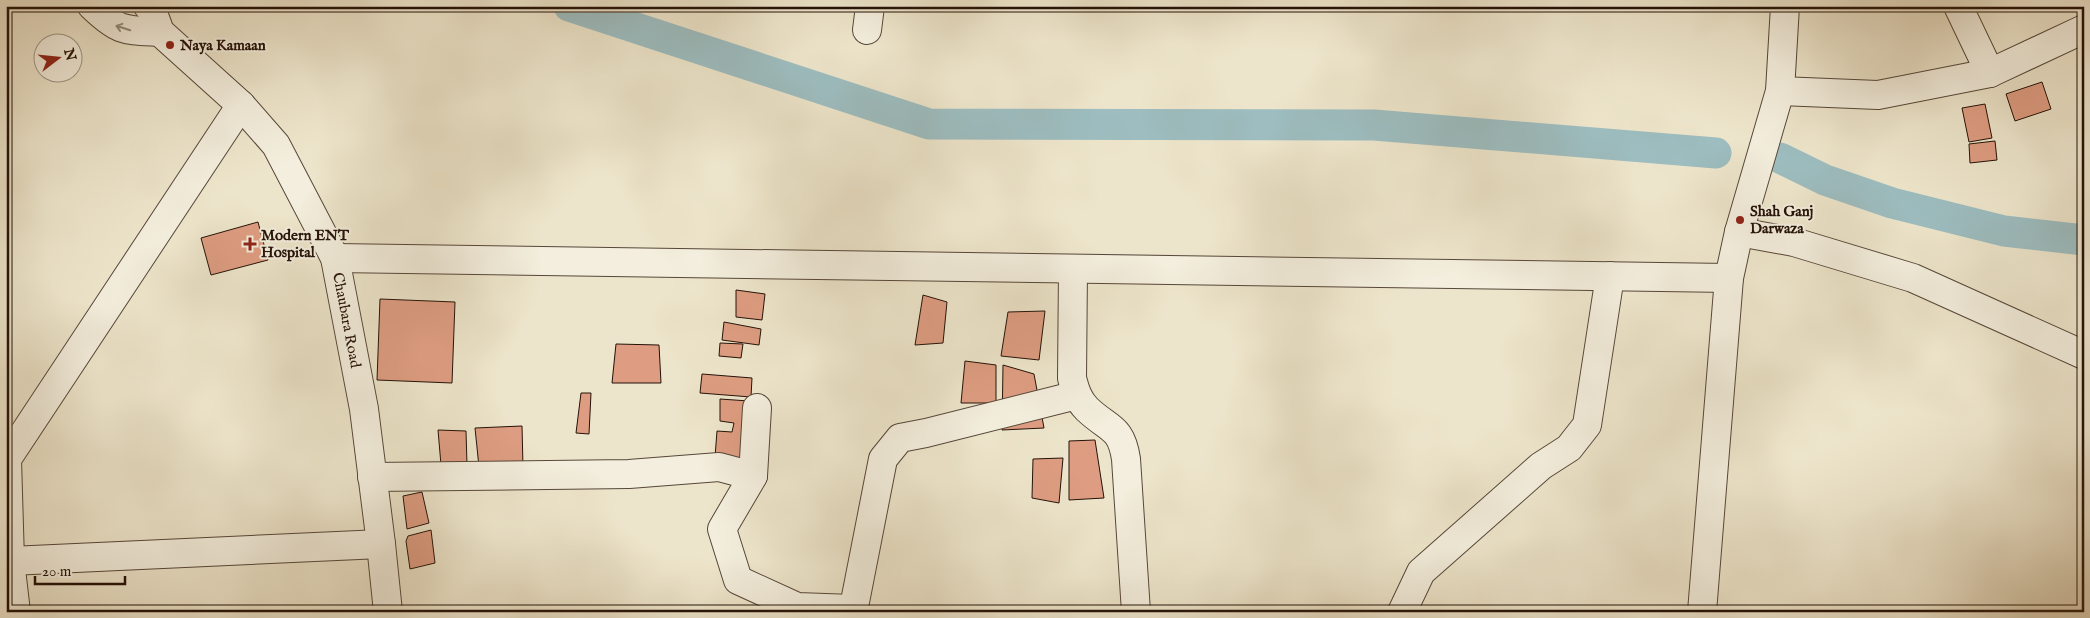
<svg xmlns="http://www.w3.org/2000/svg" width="2090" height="618" font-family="'IM FELL English',serif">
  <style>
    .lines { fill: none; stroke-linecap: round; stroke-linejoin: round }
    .canal { stroke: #9dbdc0; stroke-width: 31 }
    .building { fill: #de9d82; stroke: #241208 }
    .minor-casing { stroke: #564739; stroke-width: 30 }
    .minor { stroke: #f3eedd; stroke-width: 28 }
    .oneway { stroke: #968b7d }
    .poi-dot { fill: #8f2418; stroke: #f3eedd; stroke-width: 2 }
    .labels { text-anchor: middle; stroke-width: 4; stroke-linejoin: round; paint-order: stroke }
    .poi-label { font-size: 15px; font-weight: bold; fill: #241208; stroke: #f3eedd; text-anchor: start }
    .street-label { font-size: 15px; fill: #241208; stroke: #f3eedd }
  </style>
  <rect width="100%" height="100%" fill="#ede5cb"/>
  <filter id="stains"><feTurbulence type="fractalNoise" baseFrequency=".004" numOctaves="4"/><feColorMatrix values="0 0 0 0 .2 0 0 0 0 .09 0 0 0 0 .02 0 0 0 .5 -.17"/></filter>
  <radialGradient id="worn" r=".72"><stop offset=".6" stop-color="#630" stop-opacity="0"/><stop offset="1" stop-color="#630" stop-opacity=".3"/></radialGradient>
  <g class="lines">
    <!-- canal -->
    <path class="canal" d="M569 6 929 124 1374 125 1716 153
      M1780 158 1825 180 1892 203 2004 231 2084 240"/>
  </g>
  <!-- building -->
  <path class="building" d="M2042 82 2051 109 2015 121 2006 94Z
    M1985 104 1992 138 1969 142 1962 108Z
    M1995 141 1997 160 1970 163 1969 144Z
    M258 222 268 260 211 275 201 238Z
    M736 290 765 294 762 320 736 317Z
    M923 295 947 302 943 343 915 345Z
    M380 299 455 302 452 383 377 380Z
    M1045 311 1039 360 1001 356 1008 312Z
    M724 322 761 329 759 345 722 340Z
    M720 343 743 344 741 358 719 356Z
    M616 344 659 345 661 383H612Z
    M965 361 996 365V403H961Z
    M1003 365 1034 374 1044 428 1002 430Z
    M702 374 752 378 751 397 700 393Z
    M581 393H591L589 434 576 433Z
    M720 399 749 401 752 463 715 457 717 431 732 432 734 423 720 421Z
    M522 426 523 467H479L475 428Z
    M438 430 466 431 467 465H441Z
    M1095 440 1104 498 1069 500V441Z
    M1063 458 1059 503 1032 498 1033 459Z
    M422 492 429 523 407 529 403 496Z
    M431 530 435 563 410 569 406 541 408 536Z"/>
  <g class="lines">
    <defs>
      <g id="minor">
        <path d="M92 6C119 32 124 30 160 32"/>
        <path id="s1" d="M148 6 152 10 160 32 241 105 276 145 335 258 364 409 381 544 388 612"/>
        <path d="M1958 6 1990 73"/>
        <path d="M867 30 870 6"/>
        <path d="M1780 91 1878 95 1990 73 2084 29"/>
        <path d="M1739 232 1794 242 1913 278 2084 355"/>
        <path d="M335 258 1729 278"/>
        <path d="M1073 269 1072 378C1075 390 1078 400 1087 409 1109 430 1121 426 1126 459L1136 612"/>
        <path d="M757 408 753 476 722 529 738 580 797 607 853 609"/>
        <path d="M372 477 629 474 719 467 753 476"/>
        <path d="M10 561 381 544"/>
        <path d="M16 612 10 561 7 459 241 105"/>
        <path d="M853 612 883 459 900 438 926 433 1077 395"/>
        <path d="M1402 612 1421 572 1541 466 1569 448 1587 425 1610 276"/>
        <path d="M1702 612 1729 278 1739 232 1780 91 1785 6"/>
      </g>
    </defs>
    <!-- minor casing -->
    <use href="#minor" class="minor-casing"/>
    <!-- minor -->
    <use href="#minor" class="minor"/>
  </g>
  <!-- one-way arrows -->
  <defs><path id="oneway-shaft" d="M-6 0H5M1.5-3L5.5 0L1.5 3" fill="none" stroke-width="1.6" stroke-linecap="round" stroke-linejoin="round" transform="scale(1.25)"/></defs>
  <use class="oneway" href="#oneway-shaft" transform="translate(123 28) rotate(-162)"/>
  <!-- markers -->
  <g class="poi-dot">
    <circle cx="170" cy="45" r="5"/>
    <circle cx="1740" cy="220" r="5"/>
    <path d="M247.5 236.5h5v5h5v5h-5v5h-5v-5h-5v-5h5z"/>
  </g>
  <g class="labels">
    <!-- poi labels -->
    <g class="poi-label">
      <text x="180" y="50">Naya Kamaan</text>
      <text x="1750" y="216">Shah Ganj<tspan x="1750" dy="17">Darwaza</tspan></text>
      <text x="261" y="240">Modern ENT<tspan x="261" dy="17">Hospital</tspan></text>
    </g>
    <!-- street labels -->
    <g class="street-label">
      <text dy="5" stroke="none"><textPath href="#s1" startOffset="382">Chaubara Road</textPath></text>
    </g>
  </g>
  <!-- margin -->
  <rect width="2090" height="618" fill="none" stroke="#ede5cb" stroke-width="25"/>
  <rect x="8" y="8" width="2075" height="603" fill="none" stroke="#241208" stroke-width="2.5"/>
  <rect x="12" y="12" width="2065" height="593" fill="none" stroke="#241208"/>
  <!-- north arrow -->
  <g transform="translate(58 58) rotate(74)"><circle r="24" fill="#f3eedd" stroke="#a09688"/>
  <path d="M0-4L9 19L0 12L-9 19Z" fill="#8f2418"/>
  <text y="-8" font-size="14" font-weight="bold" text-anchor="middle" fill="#241208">N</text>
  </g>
  <!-- scale -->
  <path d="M35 576v8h90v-8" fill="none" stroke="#241208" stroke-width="2.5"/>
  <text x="42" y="576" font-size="15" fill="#241208" stroke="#f3eedd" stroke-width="4" paint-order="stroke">20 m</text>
  <rect width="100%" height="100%" filter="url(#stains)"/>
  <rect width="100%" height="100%" fill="url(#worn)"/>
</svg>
